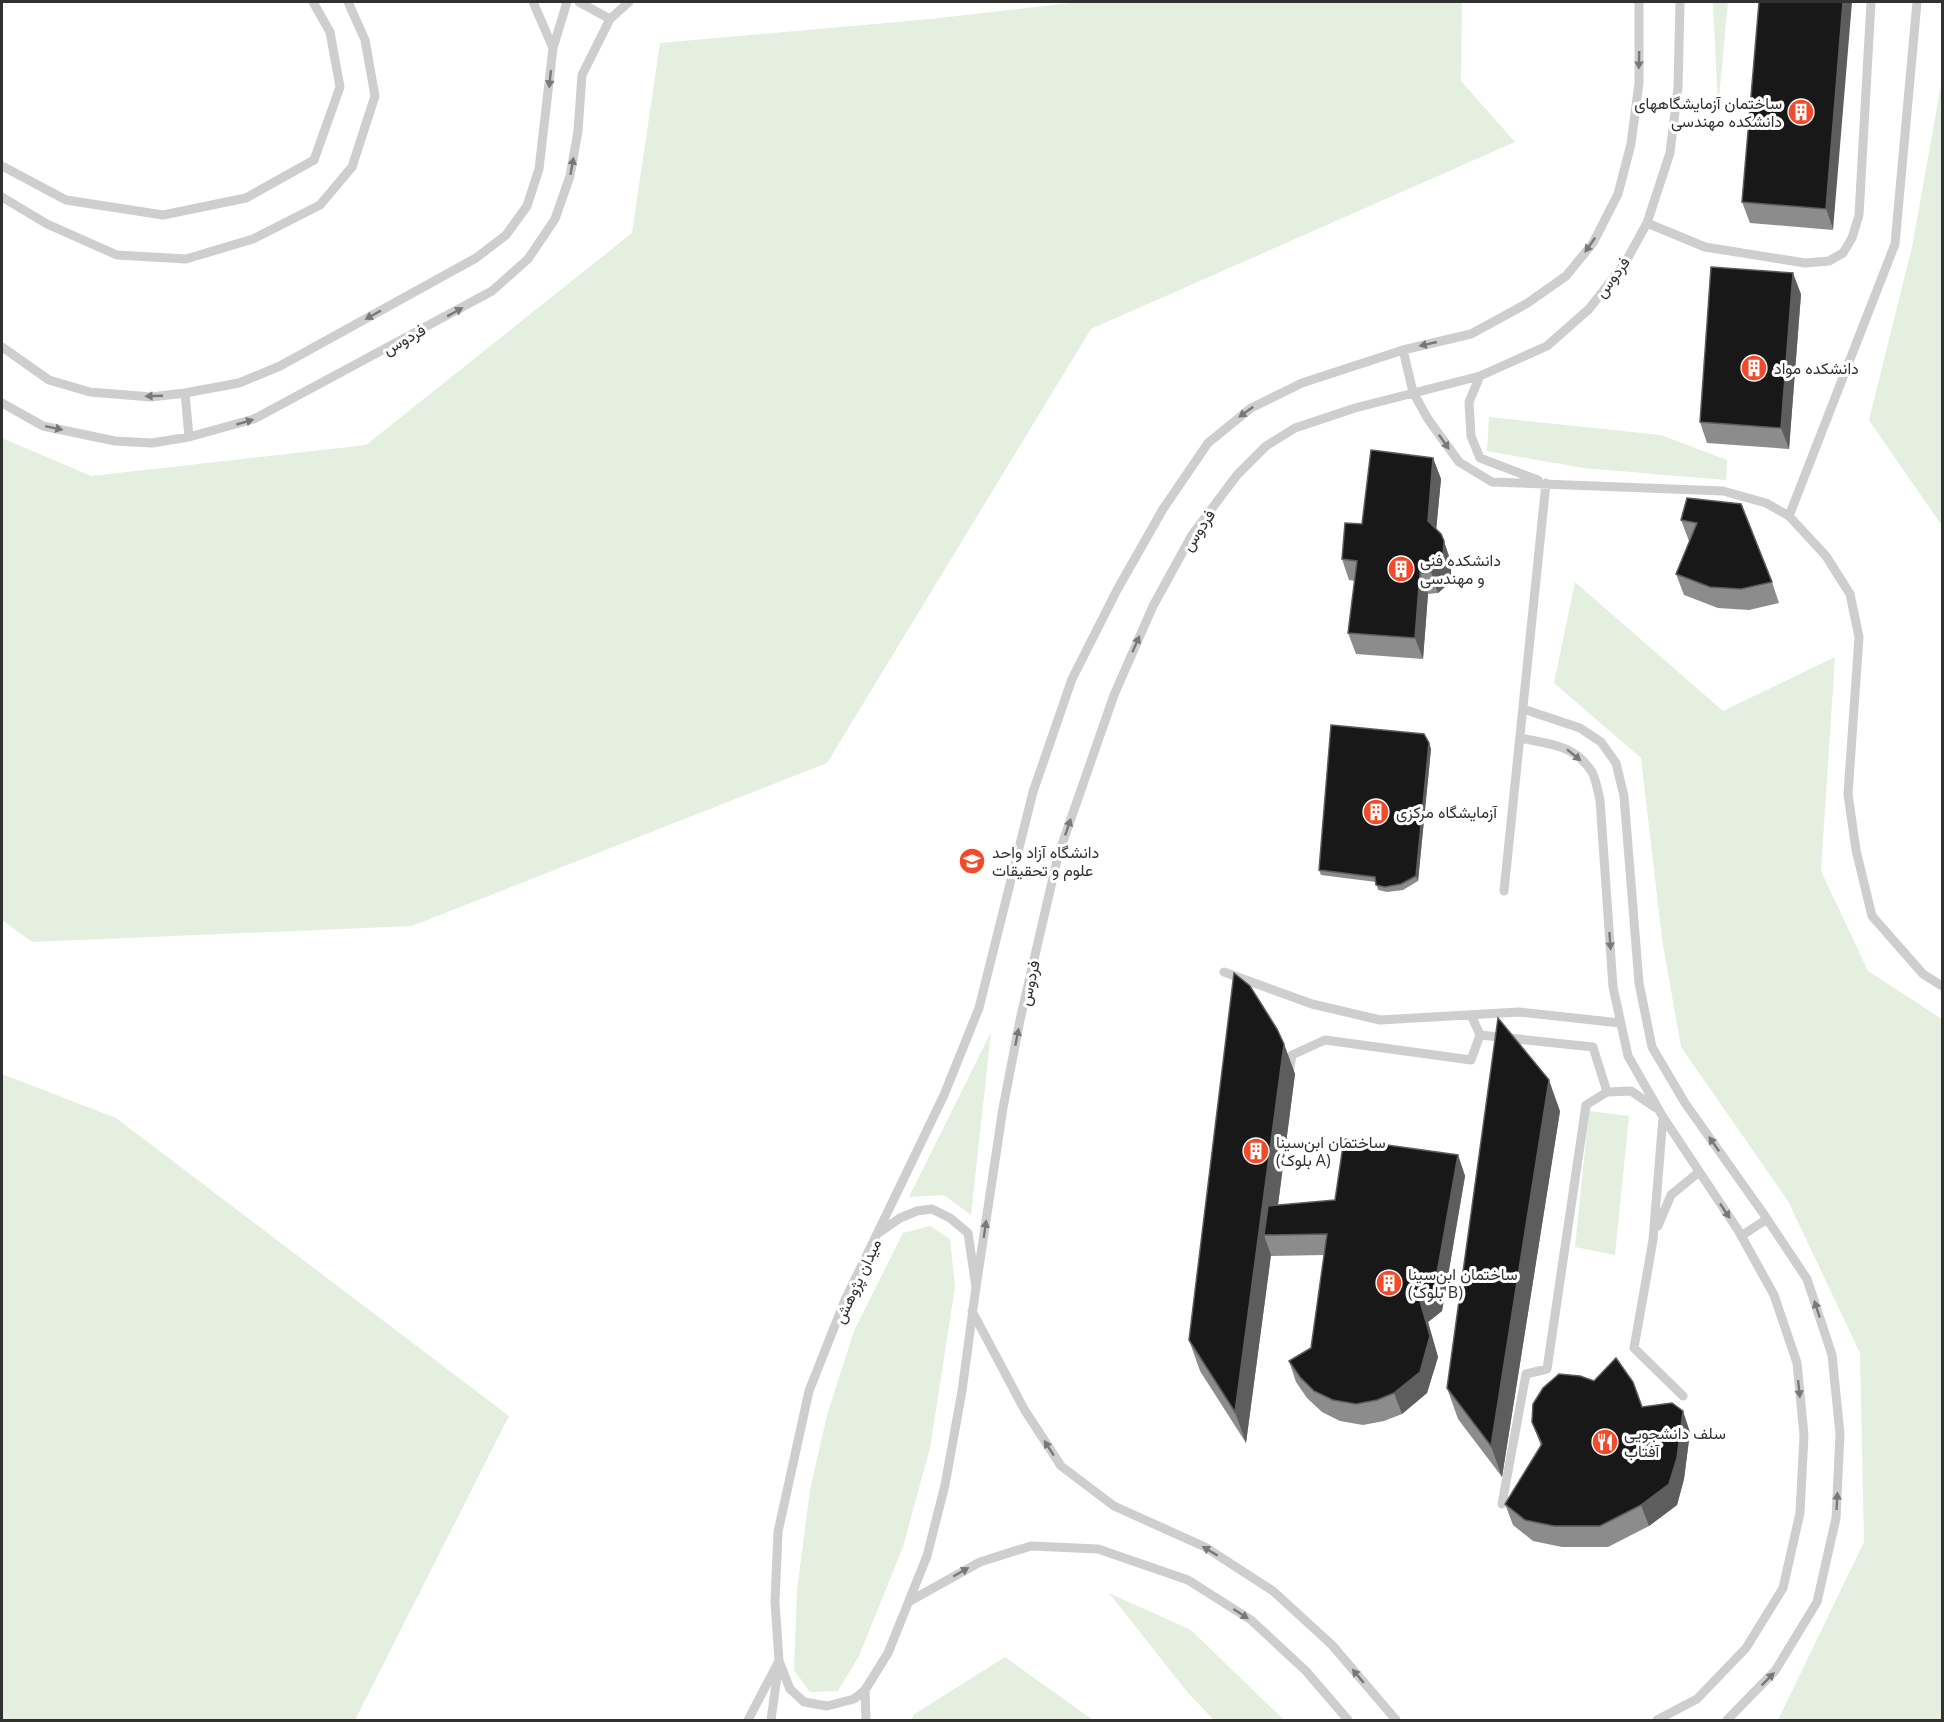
<svg xmlns="http://www.w3.org/2000/svg" width="1944" height="1722" font-family="'Open Sans',Vazirmatn,sans-serif">
  <style>
    .green { fill: #e4efdf }
    .lines { fill: none; stroke-linecap: round; stroke-linejoin: round }
    .service { stroke: #cecece; stroke-width: 9 }
    .wall { fill: #8c8c8c }
    .shaded-wall { fill: #5d5d5d }
    .building { fill: #181818; stroke: #5d5d5d; stroke-width: 1.5 }
    .oneway { fill: #787878 }
    .labels { text-anchor: middle; stroke-width: 6; stroke-linejoin: round; paint-order: stroke }
    .poi-label { font-size: 16px; fill: #313131; stroke: #fff; text-anchor: start }
    .street-label { font-size: 16px; fill: #313131; stroke: #fff }
  </style>
  <rect width="100%" height="100%" fill="#fff"/>
  <!-- green -->
  <path class="green" d="M1079 2H1462L1461 81 1515 142 1091 329 827 763 412 926 32 942 2 920V438L91 476 366 445 632 233 660 43 931 19Z
    M1713 2H1728L1718 108Z
    M1942 79V526L1869 420 1912 247Z
    M1489 417 1661 435 1727 460 1726 480 1583 468 1487 451Z
    M1575 582 1723 711 1835 657 1821 871 1868 971 1942 1019V1720H1778L1864 1542 1860 1353 1788 1201 1681 1047 1662 939 1641 758 1554 683Z
    M991 1032 971 1215 944 1195 909 1197Z
    M2 1074 116 1118 509 1416 355 1720H2Z
    M1589 1111 1629 1116 1615 1255 1575 1247Z
    M930 1226 950 1239 955 1287 930 1448 903 1547 859 1656 838 1691 810 1692 794 1670 797 1590 810 1490 827 1415 854 1331 903 1233Z
    M1109 1593 1191 1630 1284 1720H1214L1188 1693Z
    M1005 1657 1093 1720H912L913 1715Z"/>
  <g class="lines">
    <!-- service -->
    <path class="service" d="M533 2 553 48
      M579 2 610 19
      M2 166 66 200 163 215 246 198 314 160 340 87 330 32 313 2
      M2 197 47 224 117 255 186 259 253 239 320 205 352 167 375 96 365 40 348 2
      M1647 223 1705 247 1805 263 1829 261 1843 253 1852 238 1859 215 1871 2
      M2 347 49 380 90 392 151 397 185 393 239 383 280 366 476 258 506 235 527 206 539 169 553 48 567 2
      M1403 350 1413 392 1428 419 1459 462 1492 482 1723 491 1766 503 1789 516 1826 556 1850 594 1859 637 1848 794 1856 850 1872 916 1923 974 1942 986
      M1480 376 1469 402 1471 436 1480 458 1538 480
      M185 393 189 437
      M2 403 43 426 115 441 152 443 189 437 254 419 492 291 528 259 555 219 570 176 578 131 582 75 610 19 629 2
      M1789 516 1895 244 1917 2
      M1523 709 1580 728 1601 742 1616 763 1624 796 1639 983 1652 1047 1685 1103 1763 1213 1807 1279 1832 1355 1840 1434 1836 1518 1817 1602 1775 1671 1727 1720
      M1520 738C1549 744 1574 744 1592 772 1596 780 1598 791 1600 800L1613 987 1628 1056 1663 1117 1738 1230 1774 1295 1797 1363 1804 1435 1800 1513 1783 1588 1746 1648 1697 1699 1657 1720
      M1504 891 1546 483
      M1224 972 1312 1004 1380 1020 1519 1012 1620 1023
      M1471 1015 1480 1035
      M1289 1073 1292 1055 1325 1040 1471 1060 1480 1035 1593 1047 1607 1092
      M1663 1117 1653 1240 1634 1348 1683 1396
      M932 1209 950 1218 968 1233 976 1287 962 1391 945 1485 927 1556 888 1653 865 1690 854 1699 827 1706 804 1702 790 1689 779 1661 775 1602 778 1532 809 1391 845 1300 877 1234 900 1218 917 1211Z
      M1658 1226 1671 1195 1699 1172
      M877 1234 944 1095 979 1008 1033 792 1072 679 1117 590 1163 509 1208 443 1251 408 1302 383 1403 350 1471 334 1526 304 1566 276 1593 243 1618 194 1631 144 1639 83V2
      M1741 1236 1767 1219
      M976 1287 1003 1108 1020 1020 1058 856 1114 695 1153 606 1192 535 1237 475 1266 446 1295 428 1355 408 1480 376 1547 346 1589 309 1625 263 1647 223 1670 153 1678 88 1680 2
      M972 1311 1024 1409 1061 1466 1114 1506 1205 1547 1273 1591 1332 1645 1396 1720
      M1502 1504 1526 1374 1547 1369 1586 1105 1607 1092 1631 1091 1656 1108
      M910 1601 980 1562 1031 1546 1098 1549 1188 1580 1251 1620 1306 1671 1348 1720
      M865 1690 866 1720
      M748 1720 779 1661
      M771 1720 778 1669"/>
  </g>
  <!-- wall -->
  <path class="wall" d="M1759 2 1833 230 1750 223 1742 202Z
    M1801 294 1789 449 1707 443 1700 422Z
    M1433 458 1441 479 1436 530 1451 562V576L1446 586 1438 593 1428 594 1423 659 1356 654 1348 633 1355 581 1349 580 1342 559 1362 524Z
    M1687 498 1772 582 1779 603 1749 610 1718 608 1684 595 1676 574 1690 541H1689L1681 520Z
    M1429 743 1431 749 1418 881 1403 890 1387 892 1378 890 1376 882 1321 875 1319 870Z
    M1284 1044 1295 1074 1278 1205 1335 1200 1458 1155 1465 1176 1442 1311 1428 1322 1438 1357 1427 1393 1402 1414 1384 1421 1363 1425 1340 1421 1322 1412 1307 1398 1296 1382 1289 1361 1311 1348 1324 1255 1271 1256V1255L1246 1443 1200 1371 1189 1340Z
    M1560 1111 1502 1477 1458 1419 1447 1388Z
    M1642 1407 1690 1432 1684 1479 1677 1505 1649 1526 1608 1547H1562L1533 1541 1513 1525 1505 1504 1541 1446 1532 1422Z"/>
  <!-- shaded-wall -->
  <path class="shaded-wall" d="M1843 2H1852L1833 230 1826 209Z
    M1793 273 1801 294 1789 449 1781 428Z
    M1433 458 1441 479 1435 542 1428 521Z
    M1444 541 1451 562V576L1446 586 1438 593 1431 572Z
    M1420 573 1428 594 1423 659 1415 638Z
    M1429 743 1431 749 1418 881 1416 876Z
    M1284 1044 1295 1074 1274 1235H1264L1271 1255 1246 1443 1235 1412Z
    M1549 1080 1560 1111 1502 1477 1491 1446Z
    M1458 1155 1465 1176 1442 1311 1428 1322 1438 1357 1427 1393 1402 1414 1394 1393Z
    M1683 1411 1690 1432 1684 1479 1677 1505 1649 1526 1641 1505Z"/>
  <!-- building -->
  <path class="building" d="M1759 2H1843L1826 209 1742 202Z
    M1711 267 1793 273 1781 428 1700 422Z
    M1371 450 1433 458 1428 521 1441 534 1444 541 1443 555 1438 565 1431 572 1420 573 1415 638 1348 633 1357 561 1342 559 1345 523 1362 524Z
    M1687 498 1741 504 1772 582 1741 589 1710 587 1676 574 1697 523 1681 520Z
    M1331 725 1424 734 1429 743 1416 876 1401 884 1385 887 1376 885 1375 877 1319 870Z
    M1234 973 1250 986 1277 1029 1284 1044 1235 1412 1189 1340Z
    M1498 1018 1549 1080 1491 1446 1447 1388Z
    M1344 1139 1458 1155 1434 1290 1420 1301 1430 1336 1420 1372 1394 1393 1377 1400 1356 1404 1333 1400 1314 1391 1300 1377 1289 1361 1311 1348 1327 1234 1264 1235 1268 1206 1335 1200Z
    M1616 1358 1633 1382 1642 1407 1672 1403 1683 1411 1677 1458 1669 1484 1641 1505 1600 1526H1554L1525 1520 1505 1504 1542 1444 1532 1422 1533 1404 1543 1388 1559 1374 1580 1376 1594 1381Z"/>
  <!-- one-way arrows -->
  <defs><path id="oneway-solid" d="M-6-.8H1V-3.2L6.5 0L1 3.2V.8H-6Z" transform="scale(1.5)"/></defs>
  <g class="oneway">
    <use href="#oneway-solid" transform="translate(1639 60) rotate(91)"/>
    <use href="#oneway-solid" transform="translate(550 79) rotate(96)"/>
    <use href="#oneway-solid" transform="translate(572 166) rotate(-80)"/>
    <use href="#oneway-solid" transform="translate(1590 245) rotate(125)"/>
    <use href="#oneway-solid" transform="translate(455 312) rotate(-29)"/>
    <use href="#oneway-solid" transform="translate(373 315) rotate(151)"/>
    <use href="#oneway-solid" transform="translate(1428 344) rotate(167)"/>
    <use href="#oneway-solid" transform="translate(154 396) rotate(178)"/>
    <use href="#oneway-solid" transform="translate(1246 412) rotate(144)"/>
    <use href="#oneway-solid" transform="translate(245 422) rotate(-16)"/>
    <use href="#oneway-solid" transform="translate(54 428) rotate(12)"/>
    <use href="#oneway-solid" transform="translate(1444 442) rotate(55)"/>
    <use href="#oneway-solid" transform="translate(1136 644) rotate(-66)"/>
    <use href="#oneway-solid" transform="translate(1574 755) rotate(39)"/>
    <use href="#oneway-solid" transform="translate(1068 827) rotate(-71)"/>
    <use href="#oneway-solid" transform="translate(1610 941) rotate(86)"/>
    <use href="#oneway-solid" transform="translate(1017 1037) rotate(-79)"/>
    <use href="#oneway-solid" transform="translate(1714 1144) rotate(-125)"/>
    <use href="#oneway-solid" transform="translate(1725 1211) rotate(56)"/>
    <use href="#oneway-solid" transform="translate(985 1229) rotate(-82)"/>
    <use href="#oneway-solid" transform="translate(1817 1309) rotate(-108)"/>
    <use href="#oneway-solid" transform="translate(1799 1389) rotate(84)"/>
    <use href="#oneway-solid" transform="translate(1049 1448) rotate(-123)"/>
    <use href="#oneway-solid" transform="translate(1837 1501) rotate(-87)"/>
    <use href="#oneway-solid" transform="translate(1210 1551) rotate(-149)"/>
    <use href="#oneway-solid" transform="translate(961 1572) rotate(-30)"/>
    <use href="#oneway-solid" transform="translate(1241 1614) rotate(33)"/>
    <use href="#oneway-solid" transform="translate(1358 1676) rotate(-130)"/>
    <use href="#oneway-solid" transform="translate(1768 1679) rotate(-45)"/>
  </g>
  <!-- icons -->
  <defs>
    <symbol id="building-disc" viewBox="-11 -11 22 22"><circle r="9.5" fill="#f34a29" stroke="#fff"/><path d="M-4-6H4V6H1V3H-1V6H-4ZM-2.5-4.3h1.7v1.8h-1.7ZM.8-4.3h1.7v1.8H.8ZM-2.5-1h1.7V.8h-1.7ZM.8-1h1.7V.8H.8Z" fill="#fff"/></symbol>
    <symbol id="university-disc" viewBox="-11 -11 22 22"><circle r="9.5" fill="#f34a29" stroke="#fff"/><path d="M0-5L7-2L0 1L-7-2ZM-4 1L0 2.5L4 1V4Q0 6-4 4Z" fill="#fff"/></symbol>
    <symbol id="restaurant-disc" viewBox="-11 -11 22 22"><circle r="9.5" fill="#f34a29" stroke="#fff"/><path d="M-5-6h1v4h1v-4h1v4h1v-4h1v5L-1.5 .5V6h-2V.5L-5-1ZM5-6V6H3V1.5H1.5Q1.5-4 5-6Z" fill="#fff"/></symbol>
  </defs>
  <g fill-rule="evenodd">
    <use href="#building-disc" x="1786" y="97" width="30" height="30"/>
    <use href="#building-disc" x="1739" y="353" width="30" height="30"/>
    <use href="#building-disc" x="1386" y="554" width="30" height="30"/>
    <use href="#building-disc" x="1361" y="797" width="30" height="30"/>
    <use href="#university-disc" x="957" y="846" width="30" height="30"/>
    <use href="#building-disc" x="1241" y="1136" width="30" height="30"/>
    <use href="#building-disc" x="1374" y="1268" width="30" height="30"/>
    <use href="#restaurant-disc" x="1590" y="1427" width="30" height="30"/>
  </g>
  <g class="labels">
    <!-- poi labels -->
    <g class="poi-label">
      <text x="1782" y="109" text-anchor="end">ساختمان آزمایشگاههای<tspan x="1782" dy="18">دانشکده مهندسی</tspan></text>
      <text x="1774" y="374">دانشکده مواد</text>
      <text x="1420" y="566">دانشکده فنی<tspan x="1420" dy="18">و مهندسی</tspan></text>
      <text x="1396" y="818">آزمایشگاه مرکزی</text>
      <text x="992" y="858">دانشگاه آزاد واحد<tspan x="992" dy="18">علوم و تحقیقات</tspan></text>
      <text x="1276" y="1148">ساختمان ابن‌سینا<tspan x="1276" dy="18">(بلوک A)</tspan></text>
      <text x="1408" y="1280">ساختمان ابن‌سینا<tspan x="1408" dy="18">(بلوک B)</tspan></text>
      <text x="1624" y="1439">سلف دانشجویی<tspan x="1624" dy="18">آفتاب</tspan></text>
    </g>
    <!-- street labels -->
    <g class="street-label">
      <text transform="translate(1612 277) rotate(-53)" y="6">فردوس</text>
      <text transform="translate(404 339) rotate(-29)" y="6">فردوس</text>
      <text transform="translate(1198 530) rotate(-56)" y="6">فردوس</text>
      <text transform="translate(1029 983) rotate(-77)" y="6">فردوس</text>
      <text transform="translate(857 1281) rotate(-65)" y="6">میدان پژوهش</text>
    </g>
  </g>
  <!-- border -->
  <rect width="1944" height="1722" fill="none" stroke="#313131" stroke-width="6"/>
</svg>
